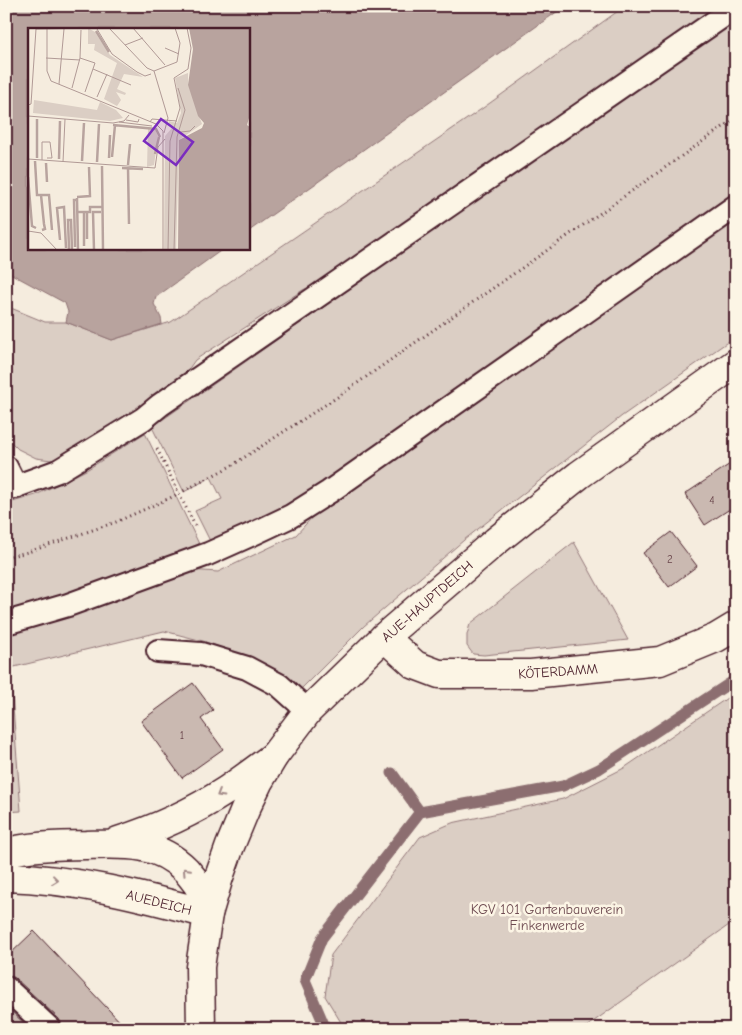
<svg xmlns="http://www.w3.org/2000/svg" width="742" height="1035" font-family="'Comic Neue',sans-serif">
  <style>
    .green { fill: #dbcec4; stroke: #927678 }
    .water { fill: #b8a39e; stroke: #8c6e70 }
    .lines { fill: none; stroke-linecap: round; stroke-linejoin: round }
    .stream { stroke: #8c6e70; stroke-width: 11 }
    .building { fill: #cab9b1; stroke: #4a1f2b }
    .service-casing { stroke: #4a1f2b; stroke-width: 26 }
    .minor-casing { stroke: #4a1f2b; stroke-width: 31 }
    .tertiary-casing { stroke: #4a1f2b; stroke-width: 31 }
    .path { stroke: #4a1f2b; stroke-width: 3; stroke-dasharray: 1 4; stroke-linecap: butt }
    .service { stroke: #fcf5e5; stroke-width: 22 }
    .minor { stroke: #fcf5e5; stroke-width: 28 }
    .tertiary { stroke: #fcf5e5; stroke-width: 28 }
    .oneway { stroke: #a38a88 }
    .labels { text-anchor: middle; stroke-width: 5; stroke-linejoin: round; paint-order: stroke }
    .number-label { font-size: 11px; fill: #6a464c }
    .street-label { font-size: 14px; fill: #4a1f2b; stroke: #fcf5e5 }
    .park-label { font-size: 14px; fill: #6e4b51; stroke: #fcf5e5 }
    .inset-river { fill: none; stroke: #b8a39e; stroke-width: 2.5 }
    .inset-road { fill: none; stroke: #b19a96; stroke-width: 1 }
    .view { fill: #7b2cbf; fill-opacity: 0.15; stroke: #7b2cbf; stroke-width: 2.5 }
    .inset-edge { fill: none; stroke: #4a1f2b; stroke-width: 2.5 }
  </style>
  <rect width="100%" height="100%" fill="#f5ecde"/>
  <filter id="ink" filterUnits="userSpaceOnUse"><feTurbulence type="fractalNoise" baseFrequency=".02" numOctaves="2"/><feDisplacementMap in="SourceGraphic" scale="10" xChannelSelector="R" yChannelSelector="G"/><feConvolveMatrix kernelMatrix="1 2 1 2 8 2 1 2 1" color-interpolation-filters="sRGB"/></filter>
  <g filter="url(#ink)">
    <!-- green -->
    <path class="green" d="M625 6H710L697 25 363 261 303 290 195 360 173 391 63 457 51 460 36 458 18 449 6 437V306L45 322H66L112 340 171 322 483 108Z
      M736 19V195L357 461 281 511 211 543 195 511 222 499 211 477 184 492 152 427Z
      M736 217V336L622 416 464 540 364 626 301 689 289 680 250 658 203 641 164 631 10 668 21 811 6 812V632L189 570 218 572 296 535 314 515Z
      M145 433 200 546 138 571 6 614V504L36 495 88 469Z
      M574 542 628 640 484 655 473 654 467 646V635L470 624Z
      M736 692V920L583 1029H345L325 996 331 955 420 837 452 823 563 799 624 768Z"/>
    <!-- water -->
    <path class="water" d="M6 6H565L249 231V29H29V249H223L156 297 154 304 161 318 162 324 112 340 66 322 68 312 65 303 6 271Z"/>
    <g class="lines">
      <!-- stream -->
      <path class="stream" d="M420 812 563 786 599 769 736 679
        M326 1029 305 980 322 938 420 812 392 773"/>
    </g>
    <!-- building -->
    <path class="building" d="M736 460V505L705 525 685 494Z
      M671 532 697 566 669 587 643 553Z
      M193 683 213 710 201 719 223 749 182 778 141 721Z
      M34 931 127 1029H63L62 1025 59 1019 15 978 9 975H6V958Z
      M6 1006 30 1029H6Z"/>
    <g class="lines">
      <defs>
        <path id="service" d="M6 467 16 487
          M6 490 58 471 143 419 160 405 736 7
          M6 623 68 605 208 554 255 533 291 516 329 492 736 206
          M158 651 201 654 247 668 279 685 308 711
          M6 988 50 1029"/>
        <path id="minor" d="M384 637 415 665 439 674H531L660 661 716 638 736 626
          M118 841C156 829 193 812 227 790 243 779 258 768 274 756
          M6 852C32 846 59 845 86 845 124 844 157 841 186 870 191 876 198 884 202 892 205 899 206 907 208 914
          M6 877C75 879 142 896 208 914"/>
        <path id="tertiary" d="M201 1029 200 967 208 914 219 877 230 846 245 810 259 781 274 756 308 711 384 637 496 541 579 475 736 363"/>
      </defs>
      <!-- service casing -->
      <use href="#service" class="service-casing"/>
      <!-- minor casing -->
      <use href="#minor" class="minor-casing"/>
      <!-- tertiary casing -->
      <use href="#tertiary" class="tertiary-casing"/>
      <!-- path -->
      <path class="path" d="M157 449 195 526
        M6 557 28 552 116 522 170 498 231 466 339 396 736 118"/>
      <!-- service -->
      <use href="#service" class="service"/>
      <!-- minor -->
      <use href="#minor" class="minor"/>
      <!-- tertiary -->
      <use href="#tertiary" class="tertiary"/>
    </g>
    <!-- one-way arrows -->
    <defs><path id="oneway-chevron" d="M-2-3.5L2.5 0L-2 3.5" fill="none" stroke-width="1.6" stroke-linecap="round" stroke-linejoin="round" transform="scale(1.25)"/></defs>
    <g class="oneway">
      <use href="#oneway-chevron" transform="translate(220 794) rotate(149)"/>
      <use href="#oneway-chevron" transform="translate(186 871) rotate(-133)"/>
      <use href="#oneway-chevron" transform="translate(55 880) rotate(7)"/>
    </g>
  </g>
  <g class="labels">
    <!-- number labels -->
    <g class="number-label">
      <text x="712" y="504">4</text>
      <text x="670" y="563">2</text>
      <text x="182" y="739">1</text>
    </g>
    <!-- street labels -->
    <g class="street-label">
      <text transform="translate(427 601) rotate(-41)" y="5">AUE-HAUPTDEICH</text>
      <text transform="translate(558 671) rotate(-4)" y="5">KÖTERDAMM</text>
      <text transform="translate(159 902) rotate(14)" y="5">AUEDEICH</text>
    </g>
    <!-- park labels -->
    <g class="park-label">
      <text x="547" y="914">KGV 101 Gartenbauverein<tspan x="547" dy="16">Finkenwerde</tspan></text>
    </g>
  </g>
  <!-- overview -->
  <g transform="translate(28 28)">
    <rect width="222" height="222" fill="#f5ecde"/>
    <path d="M60 0 67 4 82 27 115 49 96 46 89 61 98 65 97 67 88 64 93 72 89 78 76 71 89 35 66 22 67 16H60ZM160 45V56L174 96 151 112 148 222H136L137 108 144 100 140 96 141 93 149 95 153 85 147 50ZM6 72 69 82 72 74 88 82 95 90 82 93 5 85ZM120 101H127L130 108 126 137 119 139Z" fill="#dbcec4"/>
    <path d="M161 0H222L223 83 219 97 223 100 222 222H150L151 112 174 100 176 95 170 88 160 57 165 21Z" fill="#b8a39e"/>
    <path class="inset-river" d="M68 3 81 24M9 91V130M85 97 128 101 132 109M127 126 131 109M84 129 87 97M81 130 82 107M31 131 32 93M7 133 9 167H13L16 196 17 201 14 202M54 133 56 95M69 134 71 96M18 135 19 154M100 137 102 116M74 138 75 222M94 140 115 141M100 140 101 196M0 149 4 198 8 200M13 167H21L24 202M49 169 62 168 61 139M49 170 50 222M50 184H62V179H74M56 184V218M59 184V211M32 212 29 180 36 179 38 220M47 219 46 172H49M41 221 40 192H43L44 222M66 222 65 184H73"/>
    <path class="inset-road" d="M19 0V43L23 53 128 96 135 103V222M81 0 119 40 126 43 149 34M105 0 137 37M147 0 152 15 149 34M8 1 70 0M69 1 84 26 109 44 117 48 123 46M97 17 115 10M137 20 151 26M18 30 52 32M52 30 67 35 57 64M65 41 103 57M126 43 140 90 136 105M31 56 36 1M44 60 52 30 53 2M69 69 79 46M0 77 3 76 8 1M0 88 85 95 96 93 101 87M98 92 110 94 111 91M91 94 124 98M122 94 124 91 149 93M150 104H153L162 103 167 98 162 103M0 131 127 140 130 119 137 111M14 132V114H22L24 130H19M35 134 37 91M0 203 13 205 29 222M140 222 142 113 152 80 146 50 160 41 163 20 159 0M146 222 149 109 157 82 150 60"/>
    <path class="view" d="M133 91 165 114 148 137 116 113Z"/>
    <rect width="222" height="222" class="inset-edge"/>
  </g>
  <!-- margin -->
  <rect width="742" height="1035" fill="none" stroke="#fcf5e5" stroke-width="25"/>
  <rect x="12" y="12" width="717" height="1010" fill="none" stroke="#4a1f2b" stroke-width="2" filter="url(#ink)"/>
</svg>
